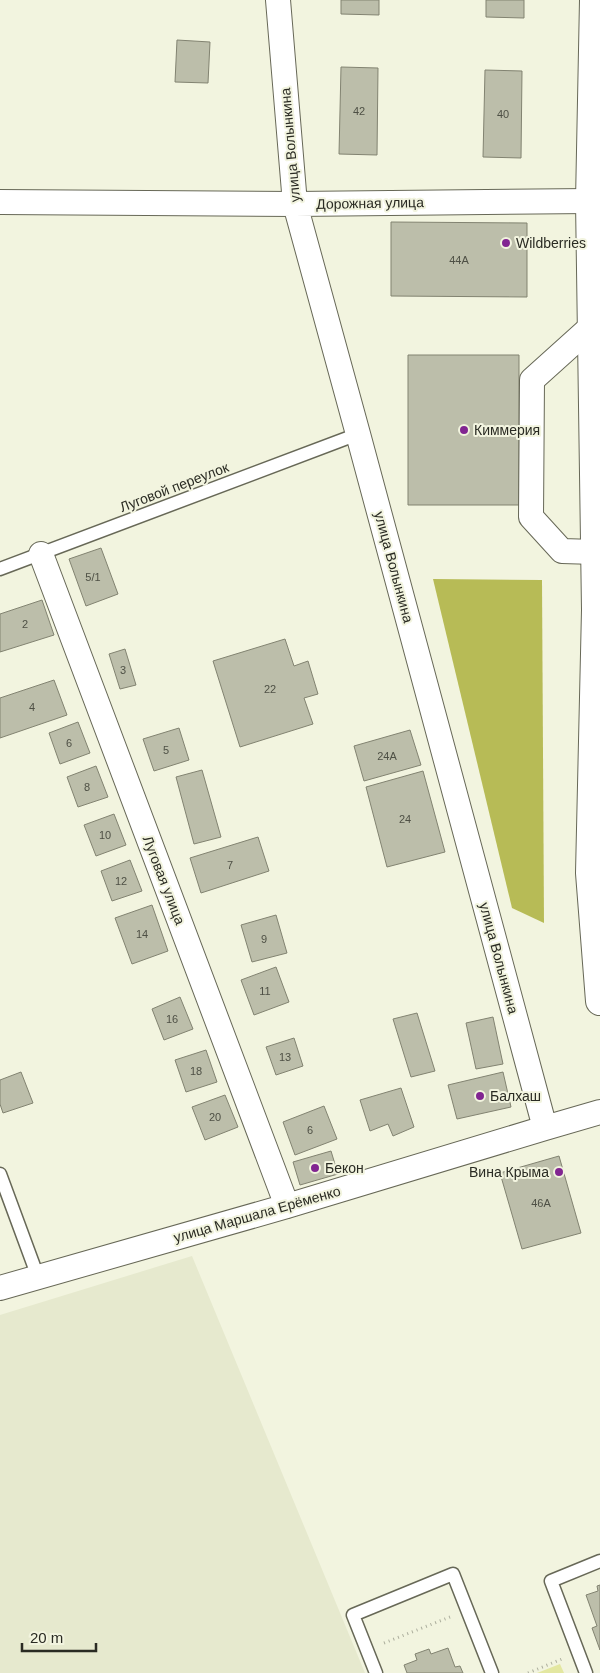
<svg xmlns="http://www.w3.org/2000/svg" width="600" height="1673" font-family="Arial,sans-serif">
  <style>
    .built { fill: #e6e9ce }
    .green { fill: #e3e7a1 }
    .forest { fill: #b7bb56 }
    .building { fill: #bcbeaa; stroke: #828371 }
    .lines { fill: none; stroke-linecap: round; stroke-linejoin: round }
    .service-casing { stroke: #676857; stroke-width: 15 }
    .minor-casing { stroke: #676857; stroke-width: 26 }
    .secondary-casing { stroke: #676857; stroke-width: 30 }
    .path { stroke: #acae9d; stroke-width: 3; stroke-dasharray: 1 4; stroke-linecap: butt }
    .service { stroke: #fff; stroke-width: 12 }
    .minor { stroke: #fff; stroke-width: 24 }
    .secondary { stroke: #fff; stroke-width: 28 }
    .poi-dot { fill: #812591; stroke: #f2f4df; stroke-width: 2 }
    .labels { text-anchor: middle; stroke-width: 4; stroke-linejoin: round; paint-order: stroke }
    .number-label { font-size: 11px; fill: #4e5045 }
    .street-label { font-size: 14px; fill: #2a2b23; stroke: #f2f4df }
    .poi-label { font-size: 14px; fill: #2a2b23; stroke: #f2f4df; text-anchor: start }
  </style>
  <rect width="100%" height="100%" fill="#f2f4df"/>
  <!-- built -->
  <path class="built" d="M192 1256 365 1673H0V1315Z"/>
  <!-- green -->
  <path class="green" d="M560 1664 564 1673H537Z"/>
  <!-- forest -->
  <path class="forest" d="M433 579 542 580 544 923 512 908Z"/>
  <!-- building -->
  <path class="building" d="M341 0H379V15L341 14Z
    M486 0H524V18L486 17Z
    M177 40 210 42 208 83 175 82Z
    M341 67 378 68 377 155 339 154Z
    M485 70 522 71 521 158 483 157Z
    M391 222 527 223V297L391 296Z
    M408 355H519V505H408Z
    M101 548 118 594 86 606 69 559Z
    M42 600 54 635 0 652V614Z
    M285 639 294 666 308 661 318 694 304 698 313 724 240 747 213 661Z
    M125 649 136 685 120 689 109 654Z
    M54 680 67 715 0 738V698Z
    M78 722 90 753 60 764 49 733Z
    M179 728 189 760 154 771 143 739Z
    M410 730 421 765 364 781 354 746Z
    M96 766 108 797 78 807 67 777Z
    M202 770 221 837 194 844 176 777Z
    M423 771 445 852 387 867 366 787Z
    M114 814 126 845 96 856 84 825Z
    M258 837 269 871 201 893 190 858Z
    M130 860 142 891 112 901 101 871Z
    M152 905 168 951 132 964 115 918Z
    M276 915 287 953 252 962 241 925Z
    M276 967 289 1002 254 1015 241 980Z
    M180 997 193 1029 164 1040 152 1009Z
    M417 1013 435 1071 411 1077 393 1019Z
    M493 1017 503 1064 476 1069 466 1023Z
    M294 1038 303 1066 276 1075 266 1047Z
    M206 1050 217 1082 186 1092 175 1060Z
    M21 1072 33 1103 3 1113 0 1104V1080Z
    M503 1072 511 1107 457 1119 448 1085Z
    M401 1088 414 1127 393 1136 388 1124 370 1131 360 1100Z
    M225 1095 238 1127 205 1140 192 1107Z
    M324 1106 337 1139 295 1155 283 1122Z
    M331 1151 338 1174 300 1185 293 1162Z
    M559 1156 581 1233 522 1249 500 1173Z
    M600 1585V1650L592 1628 597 1626 586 1595 598 1591 597 1586Z
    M448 1648 455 1667 460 1666 463 1673H407L404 1665 417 1660 415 1654 429 1649 431 1654Z"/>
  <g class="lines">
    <defs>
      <path id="service" d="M0 569 358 434
        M0 1174 38 1277
        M376 1673 353 1615 453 1574 492 1673
        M586 1673 551 1581 600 1561"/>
      <path id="minor" d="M278 0 295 204 358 434 545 1128
        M0 202 295 204 590 201
        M592 326 532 380 531 517 562 551 595 552
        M41 554 287 1206
        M0 1288 287 1206 545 1128 600 1112"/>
      <path id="secondary" d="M594 0 590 201 596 610 590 873 600 1001"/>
    </defs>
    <!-- service casing -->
    <use href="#service" class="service-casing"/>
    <!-- minor casing -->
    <use href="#minor" class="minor-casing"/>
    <!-- secondary casing -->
    <use href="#secondary" class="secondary-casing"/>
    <!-- path -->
    <path class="path" d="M384 1643 450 1617
      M528 1673 562 1659"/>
    <!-- service -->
    <use href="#service" class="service"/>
    <!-- minor -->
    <use href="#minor" class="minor"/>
    <!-- secondary -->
    <use href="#secondary" class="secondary"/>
  </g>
  <!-- markers -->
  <g class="poi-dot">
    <circle cx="506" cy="243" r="5"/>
    <circle cx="464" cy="430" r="5"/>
    <circle cx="480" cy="1096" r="5"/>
    <circle cx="315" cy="1168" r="5"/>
    <circle cx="559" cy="1172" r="5"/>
  </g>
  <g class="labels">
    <!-- number labels -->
    <g class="number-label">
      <text x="359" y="115">42</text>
      <text x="503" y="118">40</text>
      <text x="459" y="264">44А</text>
      <text x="93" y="581">5/1</text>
      <text x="25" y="628">2</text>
      <text x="123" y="674">3</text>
      <text x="270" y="693">22</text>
      <text x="32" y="711">4</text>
      <text x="69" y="747">6</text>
      <text x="166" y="754">5</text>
      <text x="387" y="760">24А</text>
      <text x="87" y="791">8</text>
      <text x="405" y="823">24</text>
      <text x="105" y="839">10</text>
      <text x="230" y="869">7</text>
      <text x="121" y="885">12</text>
      <text x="142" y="938">14</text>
      <text x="264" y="943">9</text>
      <text x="265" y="995">11</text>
      <text x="172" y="1023">16</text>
      <text x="285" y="1061">13</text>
      <text x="196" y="1075">18</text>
      <text x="215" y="1121">20</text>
      <text x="310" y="1134">6</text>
      <text x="541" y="1207">46А</text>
    </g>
    <!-- street labels -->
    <g class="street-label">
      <text transform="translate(290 145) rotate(-95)" y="5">улица Волынкина</text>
      <text transform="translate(370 203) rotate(-1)" y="5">Дорожная улица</text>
      <text transform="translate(174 487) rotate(-21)" y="5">Луговой переулок</text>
      <text transform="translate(394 567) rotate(75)" y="5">улица Волынкина</text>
      <text transform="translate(164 880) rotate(69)" y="5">Луговая улица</text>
      <text transform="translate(499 958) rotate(75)" y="5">улица Волынкина</text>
      <text transform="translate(257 1214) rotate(-16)" y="5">улица Маршала Ерёменко</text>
    </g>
    <!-- poi labels -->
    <g class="poi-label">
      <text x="516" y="248">Wildberries</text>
      <text x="474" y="435">Киммерия</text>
      <text x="490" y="1101">Балхаш</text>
      <text x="325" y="1173">Бекон</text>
      <text x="549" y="1177" text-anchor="end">Вина Крыма</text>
    </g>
  </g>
  <!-- scale -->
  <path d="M22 1643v8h74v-8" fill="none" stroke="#2a2b23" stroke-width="2.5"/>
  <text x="30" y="1643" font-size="15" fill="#2a2b23" stroke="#f2f4df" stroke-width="4" paint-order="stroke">20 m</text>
</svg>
